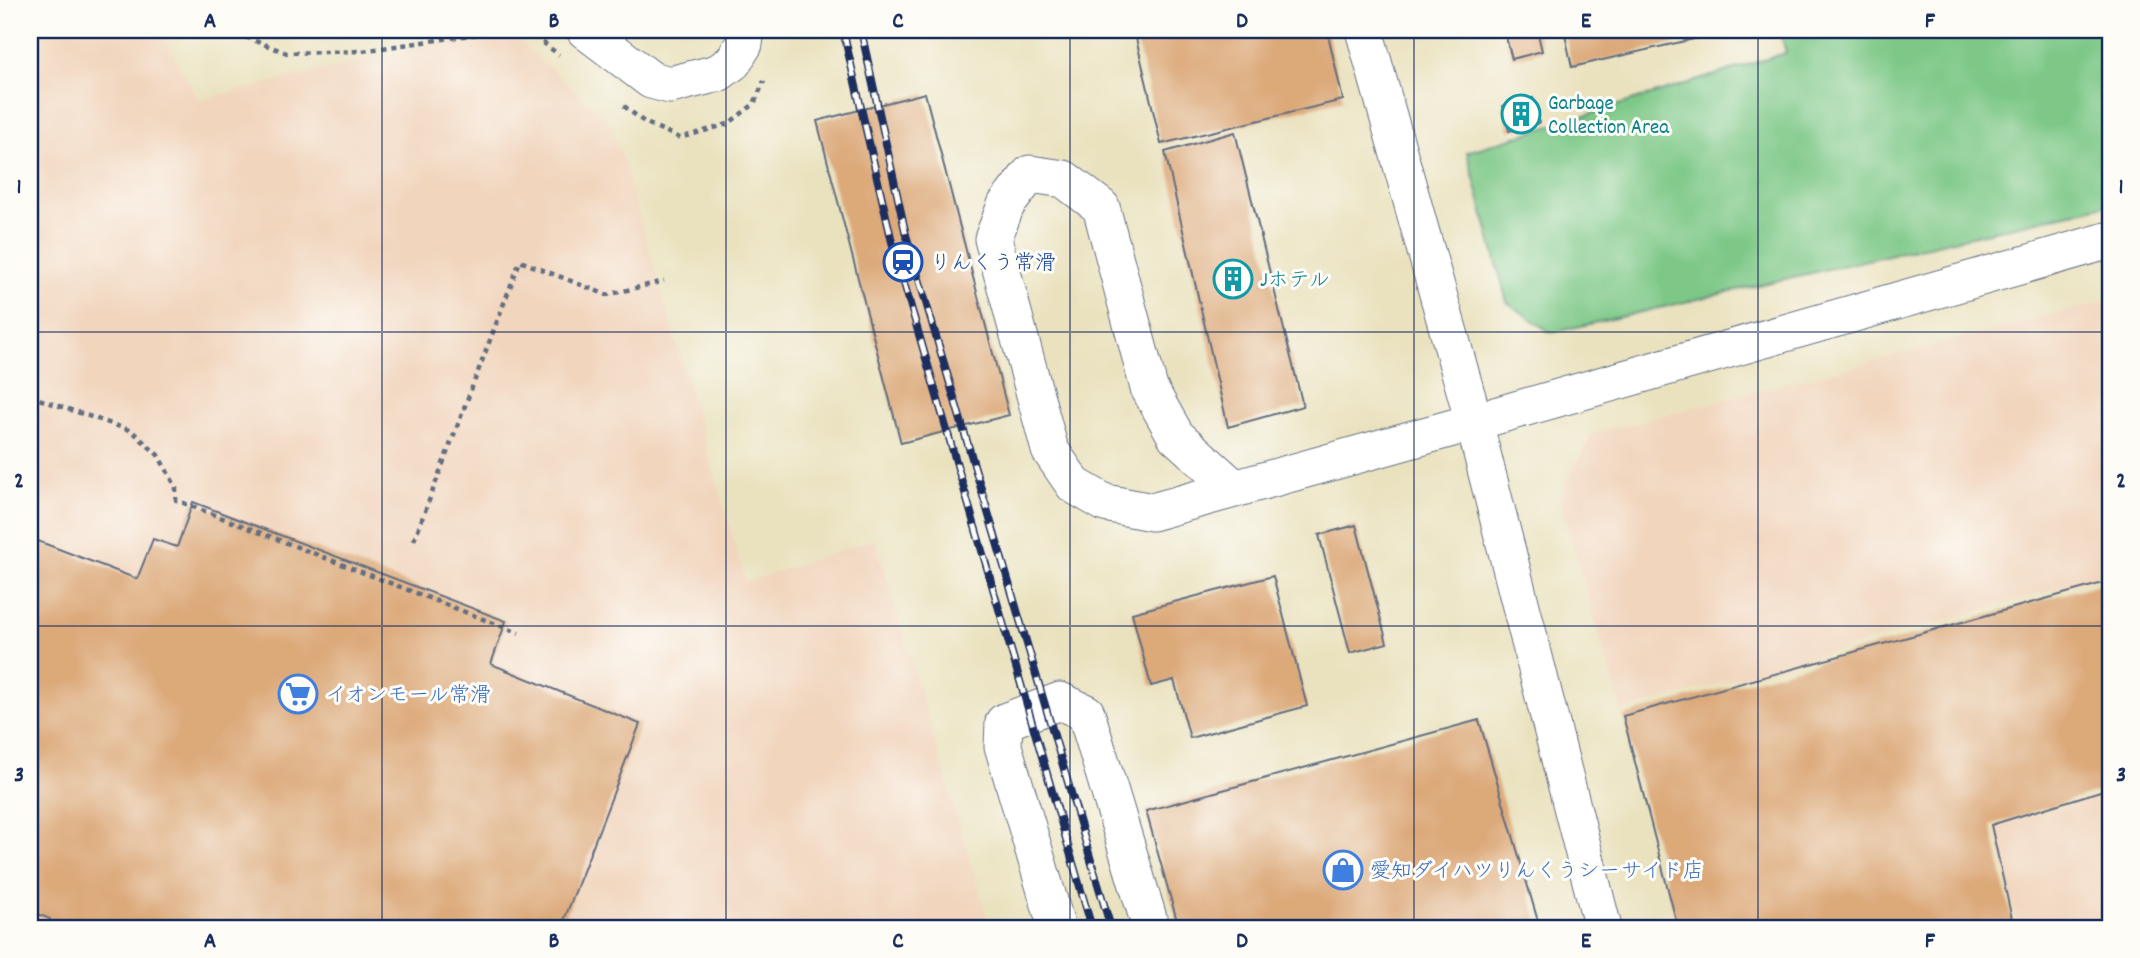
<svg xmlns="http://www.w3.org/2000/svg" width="2140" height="958" font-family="Dekko,'Klee One',sans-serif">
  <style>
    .built { fill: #f1d5bd }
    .green { fill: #7dc887; stroke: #4c7c72; stroke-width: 2 }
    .building { fill: #dca979 }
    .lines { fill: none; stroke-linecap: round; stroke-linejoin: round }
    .minor-casing { stroke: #636e80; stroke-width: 39 }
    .path { stroke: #636e80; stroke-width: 4.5; stroke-dasharray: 5 5; stroke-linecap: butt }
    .minor { stroke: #fff; stroke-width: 37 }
    .rail-casing { stroke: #1b2f5e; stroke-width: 8 }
    .rail { stroke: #fdfcf7; stroke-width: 5; stroke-dasharray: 16; stroke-linecap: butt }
    .grid { fill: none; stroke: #1b2f5e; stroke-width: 2; stroke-opacity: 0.55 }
    .labels { text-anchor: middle; stroke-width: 6; stroke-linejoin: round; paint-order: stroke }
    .culture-label { font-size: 21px; fill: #0d838f; stroke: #fdfcf7; text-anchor: start }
    .transit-label { font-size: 21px; fill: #164399; stroke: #fdfcf7; text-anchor: start }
    .shop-label { font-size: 21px; fill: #366cbe; stroke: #fdfcf7; text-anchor: start }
    .neatline { fill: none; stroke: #1b2f5e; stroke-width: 2.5 }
    .grid-label { font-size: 23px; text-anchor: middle; font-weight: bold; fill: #1b2f5e }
  </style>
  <rect width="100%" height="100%" fill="#fdfcf7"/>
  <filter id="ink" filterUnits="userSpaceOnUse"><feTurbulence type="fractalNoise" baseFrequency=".0143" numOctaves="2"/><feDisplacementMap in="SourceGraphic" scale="14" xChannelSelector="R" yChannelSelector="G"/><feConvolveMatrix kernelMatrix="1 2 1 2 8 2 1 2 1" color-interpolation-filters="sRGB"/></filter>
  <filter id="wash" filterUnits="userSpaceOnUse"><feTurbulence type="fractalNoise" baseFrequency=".00686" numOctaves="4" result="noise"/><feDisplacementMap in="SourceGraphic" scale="28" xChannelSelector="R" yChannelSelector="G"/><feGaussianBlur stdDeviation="1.57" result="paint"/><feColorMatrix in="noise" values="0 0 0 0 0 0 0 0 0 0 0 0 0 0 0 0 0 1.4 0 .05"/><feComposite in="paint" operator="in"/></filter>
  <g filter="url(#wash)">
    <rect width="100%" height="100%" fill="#eae2bf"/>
    <!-- built -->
    <path class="built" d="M30 30H159L199 100 490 30H508L610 123 623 160 746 582 875 539 990 928H30Z
      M2110 300V574L1622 711 1559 498 1592 434Z
      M2110 792V928H2018L1995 826Z"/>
    <!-- green -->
    <path class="green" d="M1780 30H2110V204L1551 333 1507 302 1467 152 1786 53Z"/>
    <g id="blocks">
      <!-- building -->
      <path class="building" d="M1134 30H1327L1343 100 1161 144Z
        M1504 30H1537L1542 51 1512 59Z
        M1564 30H1729V31L1572 67Z
        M925 93 1009 415 901 443 817 121Z
        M1533 98 1539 123 1509 131 1503 106Z
        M1235 132 1303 406 1228 427 1165 152Z
        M193 502 506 621 491 664 640 724 561 928H47L50 919 30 911V538L137 579 153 539 177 547Z
        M1356 525 1387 643 1350 653 1319 535Z
        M1273 576 1307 706 1190 738 1174 680 1151 686 1132 613Z
        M2110 581V788L1991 825 2014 928H1678L1623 716Z
        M1479 720 1540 928H1179L1146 811Z"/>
    </g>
  </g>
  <g filter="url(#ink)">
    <use href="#blocks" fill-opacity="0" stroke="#636e80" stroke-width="2"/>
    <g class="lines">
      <defs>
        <path id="minor" d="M585 30 651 80 670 85 718 73 733 62 744 44 746 30
          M1364 30 1474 422 1603 928
          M1235 489 1176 436 1149 388 1101 207 1064 179 1030 174 1006 205 993 239 1050 450 1074 485 1105 503 1152 512 1474 422 2110 240
          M1057 928 1003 746 1004 722 1060 701 1086 713 1151 928"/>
      </defs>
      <!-- minor casing -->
      <use href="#minor" class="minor-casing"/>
      <!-- path -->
      <path class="path" d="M227 30 287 53 362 51 505 30
        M527 30 559 55
        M624 106 644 122 680 138 728 124 754 104 764 81
        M30 396 132 431 158 455 176 487V500L519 633
        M414 540 520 261 607 295 664 281"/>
      <!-- minor -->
      <use href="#minor" class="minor"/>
      <defs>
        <path id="rail" d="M843 30 892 242 1092 928
          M861 30 906 235 1111 928"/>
      </defs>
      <!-- rail casing -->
      <use href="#rail" class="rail-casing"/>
      <!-- rail -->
      <use href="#rail" class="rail"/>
    </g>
  </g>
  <!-- grid -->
  <path class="grid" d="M382 30V928M726 30V928M1070 30V928M1414 30V928M1758 30V928M30 332H2110M30 626H2110"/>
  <!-- icons -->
  <defs>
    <symbol id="building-ring" viewBox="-11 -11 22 22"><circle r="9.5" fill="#fdfcf7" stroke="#0f9aa8" stroke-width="1.5"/><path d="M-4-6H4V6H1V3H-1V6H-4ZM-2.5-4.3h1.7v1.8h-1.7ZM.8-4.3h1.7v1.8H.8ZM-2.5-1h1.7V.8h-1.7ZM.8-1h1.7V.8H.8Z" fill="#0f9aa8"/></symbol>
    <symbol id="station-ring" viewBox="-11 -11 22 22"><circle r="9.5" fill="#fdfcf7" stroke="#1a4fb4" stroke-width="1.5"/><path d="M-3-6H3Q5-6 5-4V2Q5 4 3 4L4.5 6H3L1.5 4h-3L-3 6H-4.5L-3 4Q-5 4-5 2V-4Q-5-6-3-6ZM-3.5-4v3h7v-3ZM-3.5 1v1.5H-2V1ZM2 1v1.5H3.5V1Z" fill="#1a4fb4"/></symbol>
    <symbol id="supermarket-ring" viewBox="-11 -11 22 22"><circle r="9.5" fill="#fdfcf7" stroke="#3f7fe0" stroke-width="1.5"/><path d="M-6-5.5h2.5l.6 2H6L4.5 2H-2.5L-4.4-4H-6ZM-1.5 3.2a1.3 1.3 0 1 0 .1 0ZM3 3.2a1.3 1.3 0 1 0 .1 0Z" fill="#3f7fe0"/></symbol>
    <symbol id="shop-ring" viewBox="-11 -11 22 22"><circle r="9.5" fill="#fdfcf7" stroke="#3f7fe0" stroke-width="1.5"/><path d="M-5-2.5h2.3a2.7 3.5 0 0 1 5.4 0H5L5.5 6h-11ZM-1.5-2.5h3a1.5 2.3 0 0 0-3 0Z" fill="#3f7fe0"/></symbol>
  </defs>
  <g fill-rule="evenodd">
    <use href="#building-ring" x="1499" y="92" width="44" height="44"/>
    <use href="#station-ring" x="881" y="240" width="44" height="44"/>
    <use href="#building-ring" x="1211" y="257" width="44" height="44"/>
    <use href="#supermarket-ring" x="276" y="672" width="44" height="44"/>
    <use href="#shop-ring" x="1321" y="848" width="44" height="44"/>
  </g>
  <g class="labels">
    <!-- culture labels -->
    <g class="culture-label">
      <text x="1548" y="109">Garbage<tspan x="1548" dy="24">Collection Area</tspan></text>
      <text x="1260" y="286">Jホテル</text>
    </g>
    <!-- transit labels -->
    <g class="transit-label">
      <text x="930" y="269">りんくう常滑</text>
    </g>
    <!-- shop labels -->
    <g class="shop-label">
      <text x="325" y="701">イオンモール常滑</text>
      <text x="1370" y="877">愛知ダイハツりんくうシーサイド店</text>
    </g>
  </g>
  <!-- margin -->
  <rect width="2140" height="958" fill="none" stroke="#fdfcf7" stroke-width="77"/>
  <rect x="38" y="38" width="2064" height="882" class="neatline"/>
  <g class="grid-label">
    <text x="210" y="27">A</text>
    <text x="554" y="27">B</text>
    <text x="898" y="27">C</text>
    <text x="1242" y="27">D</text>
    <text x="1586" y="27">E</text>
    <text x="1930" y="27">F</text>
    <text x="19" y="193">1</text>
    <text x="2121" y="193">1</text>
    <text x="19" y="487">2</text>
    <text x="2121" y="487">2</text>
    <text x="19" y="781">3</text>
    <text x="2121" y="781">3</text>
    <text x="210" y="947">A</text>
    <text x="554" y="947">B</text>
    <text x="898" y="947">C</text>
    <text x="1242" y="947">D</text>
    <text x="1586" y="947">E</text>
    <text x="1930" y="947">F</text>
  </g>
</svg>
